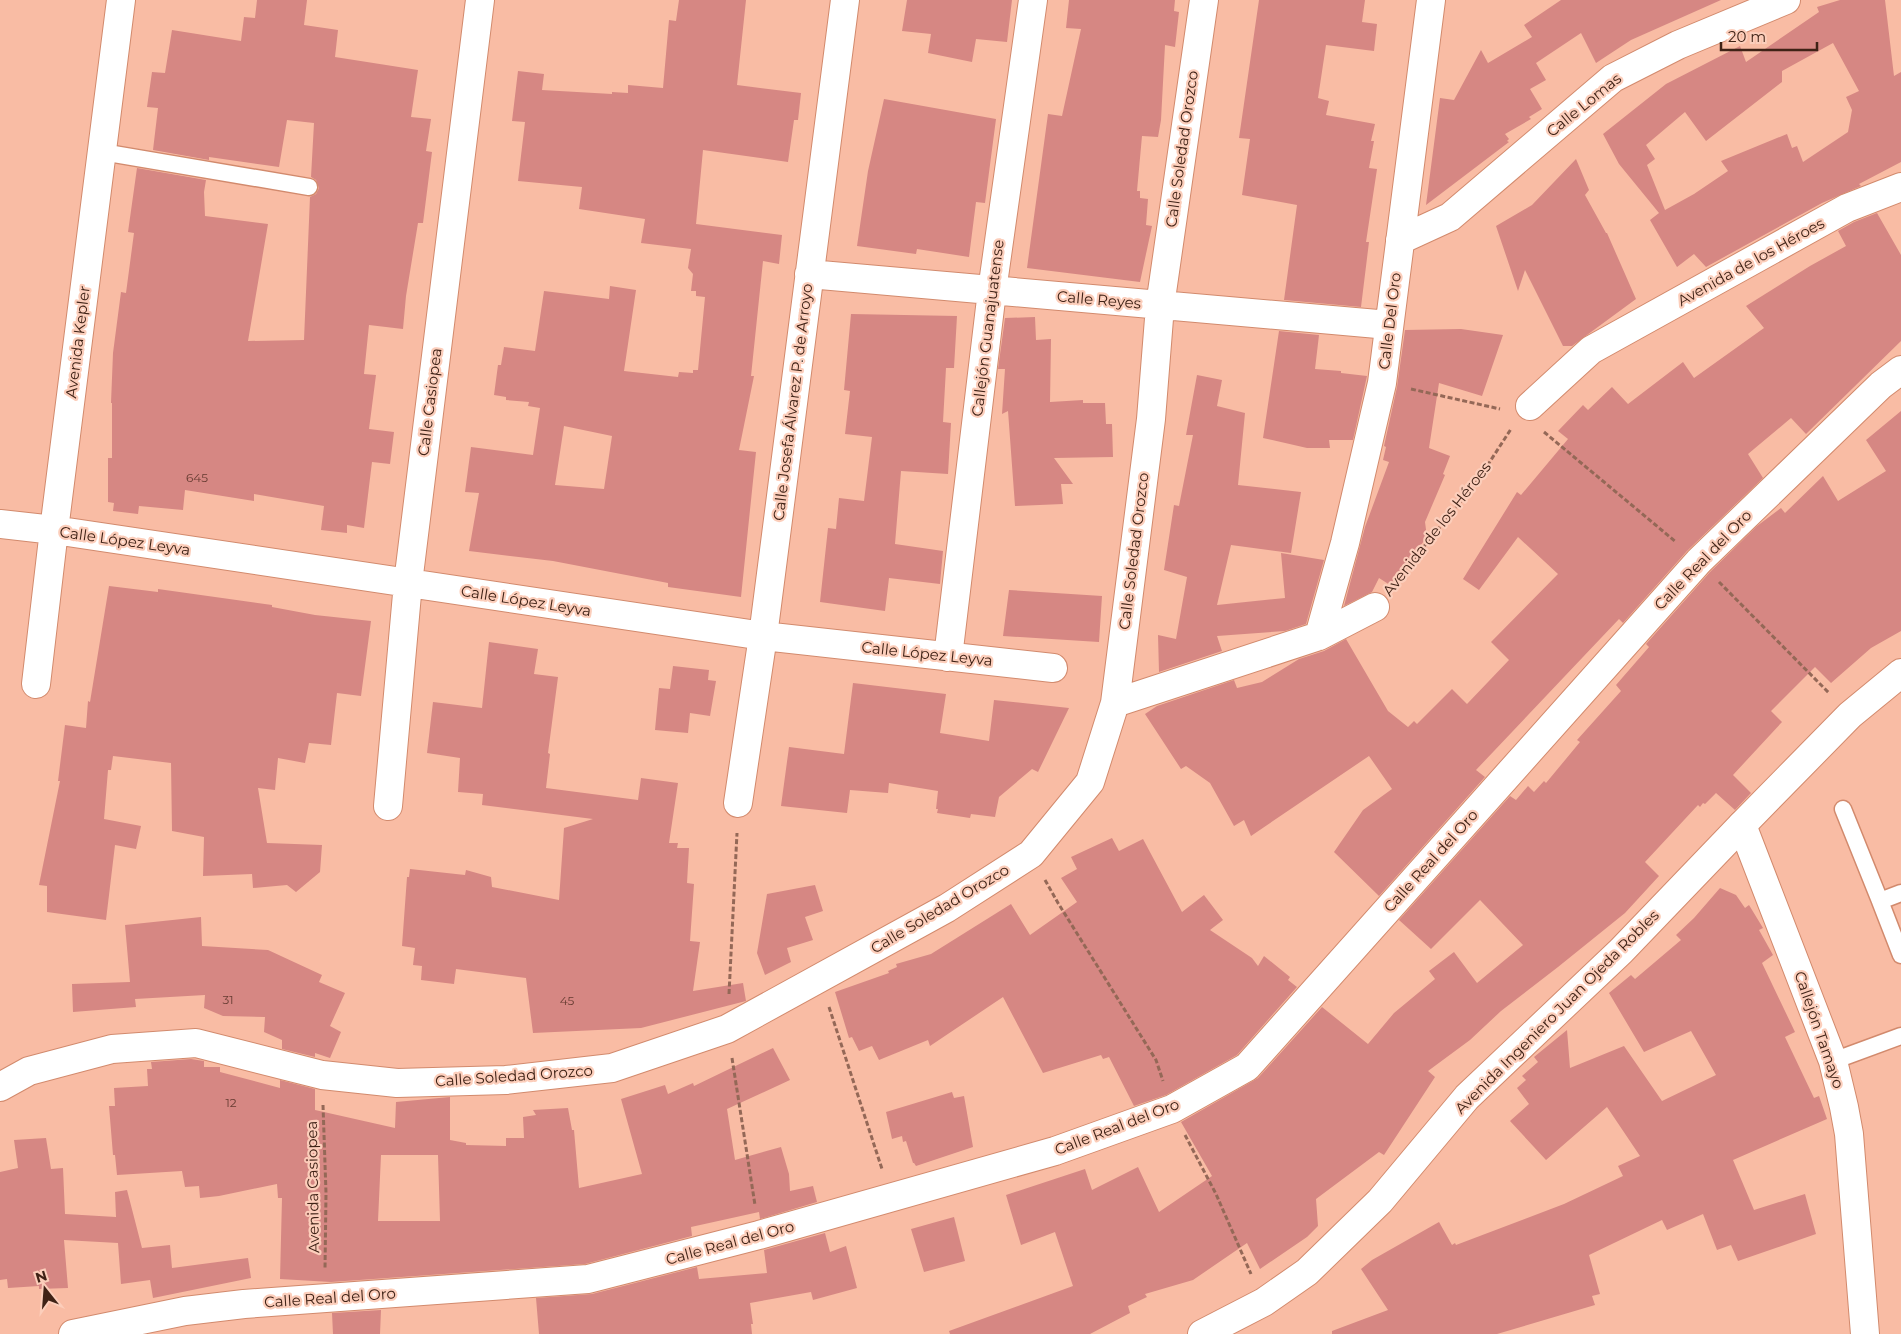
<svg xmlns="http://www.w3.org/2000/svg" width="1901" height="1334" font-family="Montserrat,sans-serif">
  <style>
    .building { fill: #d68783; fill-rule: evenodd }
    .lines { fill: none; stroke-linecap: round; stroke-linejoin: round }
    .lane-casing { stroke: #d28a6d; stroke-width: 19 }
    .street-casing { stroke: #d28a6d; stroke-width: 30 }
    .secondary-casing { stroke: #d28a6d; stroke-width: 30 }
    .path { stroke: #946857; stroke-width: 3; stroke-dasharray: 5 2.5; stroke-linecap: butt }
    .lane { stroke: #fff; stroke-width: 16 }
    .street { stroke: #fff; stroke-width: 28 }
    .secondary { stroke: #fff; stroke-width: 28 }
    .labels { text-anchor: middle; stroke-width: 4.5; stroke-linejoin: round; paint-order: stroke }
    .number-label { font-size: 12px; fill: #653b31 }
    .street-label { font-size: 15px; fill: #3f2216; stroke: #fccebb }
  </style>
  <rect width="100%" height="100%" fill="#f9bca4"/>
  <!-- building -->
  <path class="building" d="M257 0H307L304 25 338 30 335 57 418 70 411 117 431 119 426 151 432 152 423 223H418L406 296 403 329 369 325 364 374 376 375 369 429 394 432 390 464 372 462 364 528 347 525V533L321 530 324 506 254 494V501L185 490 183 510 139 506 138 514 113 511 114 503 108 502V458H112V403H111L113 353 121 292 126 293 134 233 128 232 137 168 206 180 204 192 205 216 268 224 248 341 304 340 310 197 316 194 319 188 316 180 311 177 314 123 287 120 279 167 209 157V160L153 150 158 108 147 107 152 72 165 73 172 30 241 41 244 17 255 18Z
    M679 0H746L737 85 801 93 798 120H794L788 162 703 150 696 224 782 235 779 264 763 261 751 376H754L739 450 756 452 741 597 668 587V583L553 561 469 551 479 493 465 492 471 447 533 455 540 408 528 406 529 402 506 400V397L494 395 498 365H501L504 347 535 351 544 291 609 299 610 286 636 290 624 371 678 377 679 372 693 373V370H698L705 297 696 296V291H691L693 274 688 268 691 249 641 243 645 219 579 209 582 187 518 181 525 122 512 121 518 71 544 74 542 90 612 94V92L628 93V85L663 88 669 20 676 21ZM564 426 612 436 604 489 555 485Z
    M907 0H1012L1007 42 976 39 972 62 928 53 931 34 902 31Z
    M1069 0H1175L1174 11 1179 12 1175 47 1165 45 1161 120 1158 137 1142 136 1137 191H1140V198L1148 199 1146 225 1152 226 1140 282 1027 268 1048 114 1062 116 1081 29 1066 28Z
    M1259 0H1365L1362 22 1377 24 1374 51 1326 45 1318 98 1329 101 1326 115 1375 124 1371 141H1374L1369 168 1377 169 1366 242H1369L1361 307 1284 300 1297 205 1242 195 1250 139 1239 138Z
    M1561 0H1721L1631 40 1596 63 1581 33 1536 63 1546 80 1530 89 1542 109 1529 117 1531 119 1505 134 1509 139 1507 141 1509 142 1426 205 1440 98 1454 100 1481 50 1488 63 1532 37 1524 25Z
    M1840 0H1885L1894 76 1901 72V162L1859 184 1861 186 1822 203 1706 267 1694 254 1677 267 1650 220 1659 213 1619 164 1603 134 1666 84 1740 46 1746 62 1819 12 1817 7ZM1833 43 1859 91 1846 97 1852 110 1848 132 1803 162 1797 146 1792 148 1787 134 1721 161 1728 171 1694 194 1665 210 1647 165 1655 159 1646 145 1685 112 1706 141 1782 82V71Z
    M884 99 996 119 985 203 976 202 969 257 917 249 916 254 857 246 868 171Z
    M1576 159 1589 190 1585 195 1606 233H1607L1636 299 1572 346H1563L1525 270 1518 291 1496 226 1532 205Z
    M1877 213 1901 255V341L1806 434 1791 418 1748 454 1763 478 1687 551 1623 623 1619 619 1476 770 1485 777 1379 896 1334 852 1363 810 1392 789 1369 756 1251 836 1244 820 1234 826 1210 783 1186 766 1181 769 1145 714 1157 706 1234 680 1237 688 1262 682 1299 659 1324 651 1346 639 1388 711 1408 727 1414 721 1417 724 1452 689 1467 704 1509 660 1491 642 1558 574 1518 537 1479 590 1463 579 1517 492 1521 495 1568 439 1558 431 1583 405 1588 410 1612 387 1628 404 1683 362 1694 378 1764 328 1746 306 1810 266 1846 246 1838 231 1854 222Z
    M851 314 957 316 954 368H946L943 422 951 423 948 474 901 471 895 544 943 551 940 584 889 578 885 611 820 602 828 528 836 529 839 498 864 501 872 437 845 434 850 391 844 390Z
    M1035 317 1036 340 1051 339 1050 402 1083 400V403H1105L1106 424H1112L1113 457 1054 458 1073 484H1061L1063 504 1015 506 1008 411 1002 414 1005 369H998L1005 318Z
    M1461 329 1503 335 1482 396 1439 383 1429 448 1450 456 1443 474 1445 475 1425 522 1427 537 1390 585 1379 578 1372 592 1344 606 1365 527 1389 462 1383 460 1386 447 1384 446 1397 387 1405 330Z
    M1279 331 1319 335 1315 369 1341 371V373L1367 376 1353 440H1329L1330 448H1307L1263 438Z
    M1197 375 1222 380 1217 406 1245 413 1238 485 1301 492 1291 553 1231 545 1217 605 1285 598 1281 553 1324 560 1306 624 1285 631 1217 636 1222 651 1159 672 1158 635 1176 639 1187 577 1164 570 1174 505 1179 506 1193 435H1186Z
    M1901 411V631L1871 648 1831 683 1815 667 1771 711 1782 722 1733 775 1751 793 1735 810 1716 793 1705 804 1703 803 1700 807 1698 805 1645 862 1659 876 1625 913 1558 967 1501 1011 1470 1040 1428 1071 1435 1077 1384 1155 1379 1152 1316 1199 1318 1226 1307 1237 1260 1269 1247 1243 1193 1280 1145 1294 1147 1297 1128 1306 1130 1313 1090 1334H950L949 1331 1073 1286 1055 1232 1021 1245 1006 1195 1085 1169 1092 1190 1138 1167 1159 1212 1212 1176 1181 1122 1258 1078 1322 1007 1368 1044 1394 1013 1435 979 1429 971 1454 952 1477 983 1523 945 1480 900 1431 949 1399 920 1510 796 1516 800 1528 786 1534 792 1544 781 1546 783 1580 742 1577 740 1621 691 1616 685 1649 647 1646 644 1710 572 1757 526 1781 508 1785 513 1823 476 1838 501 1886 471 1866 440Z
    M109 586 158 592V589L272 605V607L315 615 371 621 361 696 337 693 331 745 309 743 305 763 278 758 275 790 258 788 267 843 322 845 320 872 296 892 287 885 253 888 252 874 203 876 204 837 172 831 171 763 113 756 111 770H108L104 819 141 826 136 849 115 845 106 920 47 912V886L39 885 60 781H58L65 725 86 728 88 701 90 702Z
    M1009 590 1102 596 1099 642 1003 636Z
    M489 642 538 649 534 674 558 677 548 753 550 754 546 788 638 800 641 778 678 783 669 843H678L677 848H689L687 883 694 884 690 941 700 942 693 991 743 983 746 1001 641 1028 533 1033 526 978 456 969 454 984 421 980 422 966 413 965 415 948 402 946 407 877H409L410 869 465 875 466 870 491 877 492 887 559 900 564 828 593 819 482 805 483 794 458 792 460 758 427 753 433 702 482 708Z
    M673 666 709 670 708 680 716 681 710 716 690 713 688 733 655 730 659 688 670 689Z
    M853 683 946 694 940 733 989 741 994 700 1069 708 1038 772 1032 769 999 797 995 817 971 814 970 818 937 813 938 809H936L938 791 889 783 888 793 850 790 847 813 781 806 789 747 844 754Z
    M1112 838 1119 851 1143 839 1182 912 1204 895 1223 920 1210 930 1252 958 1258 966 1264 956 1290 977 1288 980 1297 987 1237 1055 1166 1095 1134 1106 1109 1057 1103 1059 1101 1055 1043 1073 1003 997 930 1046 928 1040 879 1060 872 1046 859 1051 852 1037 849 1038 835 992 889 973 888 971 897 967 896 964 931 954 1011 904 1030 935 1077 902 1061 878 1077 869 1071 857Z
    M815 885 823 911 805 917 813 940 787 948 791 962 765 975 757 953 767 894Z
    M1720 888 1736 895 1745 908 1749 905 1763 928 1759 930 1773 955 1762 963 1795 1032 1785 1037 1814 1098 1819 1096 1827 1119 1733 1160 1754 1210 1805 1194 1816 1234 1738 1261 1731 1245 1717 1250 1703 1214 1667 1230 1662 1220 1589 1255 1600 1294 1592 1296 1595 1305 1497 1334H1332V1331L1388 1310 1361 1269 1372 1260 1439 1222 1452 1245 1455 1243 1456 1245 1564 1204 1623 1176 1618 1166 1640 1156 1607 1107 1546 1160 1510 1121 1529 1104 1517 1088 1526 1080 1522 1076 1538 1062 1534 1057 1567 1030 1570 1068 1624 1046 1662 1101 1716 1075 1691 1031 1644 1052 1609 993 1631 975 1635 979 1681 940 1676 935 1694 918Z
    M201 917 202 946 268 950 322 975 319 982 345 993 330 1026 341 1032 330 1058 315 1053V1057L282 1049V1040L264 1032 265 1017 223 1016 204 1008 205 995 135 999 136 1007 73 1012 72 984 130 982 125 925Z
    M773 1048 790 1080 727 1109 735 1160 781 1147 789 1174 790 1191 813 1186 817 1202 760 1219 759 1212 691 1227 692 1236 585 1264 331 1282 280 1279 282 1198H278L277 1184 219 1196 200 1198 199 1186 185 1187 182 1171 117 1175 115 1155H113L109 1106H115L114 1088 148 1086 147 1069H152L151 1062 191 1059 204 1061V1067H220V1072L280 1088V1080L315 1089V1110L395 1128 396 1102 450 1097V1140L466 1143V1145L506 1146V1138H524L523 1117 536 1115 533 1110 568 1108 572 1130H574L579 1188 642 1174 621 1099 665 1085 668 1094 693 1083 694 1086ZM381 1155H438L440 1221H378Z
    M952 1092 954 1098 964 1096 973 1147 916 1166 914 1163H913L906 1141 903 1142 902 1136 892 1139 886 1112Z
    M46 1138 51 1169 63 1168 65 1214 116 1217 115 1192 127 1190 142 1248 170 1245 172 1268 248 1258 251 1278 153 1298 150 1280 121 1284 118 1243 64 1240 68 1288 39 1289V1286L8 1288 7 1279 0 1280V1172L18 1168 14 1140Z
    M954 1217 965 1261 924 1272 911 1229Z
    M825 1233 830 1252 846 1246 857 1288 813 1300 811 1292 750 1303 753 1324H751L752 1334H539L536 1298 592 1294 697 1267 699 1279 767 1273 764 1250Z
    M381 1310 380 1334H333L332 1313Z"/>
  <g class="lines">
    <defs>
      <path id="lane" d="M102 152 309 187
        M1843 809 1880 901
        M1901 893 1880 901 1901 955
        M1833 1061 1901 1036"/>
      <path id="street" d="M1400 240 1450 217 1613 78 1678 45 1786 0
        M809 274 1389 325
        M1530 406 1591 350 1847 208 1901 187
        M0 524 54 530 763 636 1053 668
        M1319 636 1345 543 1382 383 1431 0
        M948 657 992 291 1033 0
        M36 684 54 530 121 0
        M1115 703 1319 636 1375 607
        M738 803 763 636 845 0
        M388 806 408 583 480 0
        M1742 825 1833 1061 1844 1107 1849 1134 1865 1334
        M0 1087 29 1071 112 1049 196 1043 322 1075 397 1083 506 1080 612 1068 727 1029 947 908 1031 854 1090 782 1115 703 1151 419 1160 306 1204 0
        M73 1334 185 1311 244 1304 588 1279 759 1235 1055 1151 1172 1109 1247 1067 1699 561 1881 385 1901 370"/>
      <path id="secondary" d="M1202 1334 1264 1302 1307 1272 1380 1201 1467 1097 1621 951 1742 825 1850 715 1901 673"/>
    </defs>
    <!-- lane casing -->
    <use href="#lane" class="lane-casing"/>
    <!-- street casing -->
    <use href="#street" class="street-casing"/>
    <!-- secondary casing -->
    <use href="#secondary" class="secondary-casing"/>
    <!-- path -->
    <path class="path" d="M1411 389 1500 409
      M1544 432 1676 542
      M1719 582 1829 693
      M1394 583 1476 483 1511 429
      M1045 880 1058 903 1156 1060 1163 1081
      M729 994 737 833
      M829 1007 882 1169
      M732 1058 755 1205
      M323 1105 326 1193 325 1269
      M1185 1135 1216 1194 1251 1274"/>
    <!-- lane -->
    <use href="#lane" class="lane"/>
    <!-- street -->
    <use href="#street" class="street"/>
    <!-- secondary -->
    <use href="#secondary" class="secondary"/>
  </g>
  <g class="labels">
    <!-- number labels -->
    <g class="number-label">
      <text x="197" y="482">645</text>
      <text x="228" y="1004">31</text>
      <text x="567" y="1005">45</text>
      <text x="231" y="1107">12</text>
    </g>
    <!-- street labels -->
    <g class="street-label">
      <text transform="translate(1584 105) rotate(-39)" y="5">Calle Lomas</text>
      <text transform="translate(1182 149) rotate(-82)" y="5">Calle Soledad Orozco</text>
      <text transform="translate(1751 262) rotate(-29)" y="5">Avenida de los Héroes</text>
      <text transform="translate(1099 300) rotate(5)" y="5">Calle Reyes</text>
      <text transform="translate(1390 321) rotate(-83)" y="5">Calle Del Oro</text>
      <text transform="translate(988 328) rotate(-83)" y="5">Callejón Guanajuatense</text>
      <text transform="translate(78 342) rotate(-83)" y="5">Avenida Kepler</text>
      <text transform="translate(430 402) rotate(-83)" y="5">Calle Casiopea</text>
      <text transform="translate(793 402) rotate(-83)" y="5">Calle Josefa Álvarez P. de Arroyo</text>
      <text transform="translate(1437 529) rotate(-52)" y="5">Avenida de los Héroes</text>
      <text transform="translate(125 541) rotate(8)" y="5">Calle López Leyva</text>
      <text transform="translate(1134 551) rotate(-83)" y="5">Calle Soledad Orozco</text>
      <text transform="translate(1703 560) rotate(-46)" y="5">Calle Real del Oro</text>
      <text transform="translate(526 601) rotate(9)" y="5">Calle López Leyva</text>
      <text transform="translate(927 654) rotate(6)" y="5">Calle López Leyva</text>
      <text transform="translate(1431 861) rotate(-48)" y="5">Calle Real del Oro</text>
      <text transform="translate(940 909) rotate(-31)" y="5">Calle Soledad Orozco</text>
      <text transform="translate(1557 1012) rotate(-45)" y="5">Avenida Ingeniero Juan Ojeda Robles</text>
      <text transform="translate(1819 1030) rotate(71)" y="5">Callejón Tamayo</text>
      <text transform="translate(514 1076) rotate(-4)" y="5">Calle Soledad Orozco</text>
      <text transform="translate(1117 1127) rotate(-21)" y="5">Calle Real del Oro</text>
      <text transform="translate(313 1187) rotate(-91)" y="5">Avenida Casiopea</text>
      <text transform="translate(730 1243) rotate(-15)" y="5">Calle Real del Oro</text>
      <text transform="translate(330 1298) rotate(-4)" y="5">Calle Real del Oro</text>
    </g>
  </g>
  <!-- north arrow -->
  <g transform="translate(45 1289) rotate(343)" stroke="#fccebb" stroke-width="4" paint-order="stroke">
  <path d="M0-4L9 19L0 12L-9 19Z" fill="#3f2216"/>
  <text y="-8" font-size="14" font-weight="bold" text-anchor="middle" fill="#3f2216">N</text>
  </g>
  <!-- scale -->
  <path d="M1721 42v8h96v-8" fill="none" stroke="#3f2216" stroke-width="2.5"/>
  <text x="1728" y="42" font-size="15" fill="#3f2216" stroke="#fccebb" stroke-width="4" paint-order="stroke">20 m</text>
</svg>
